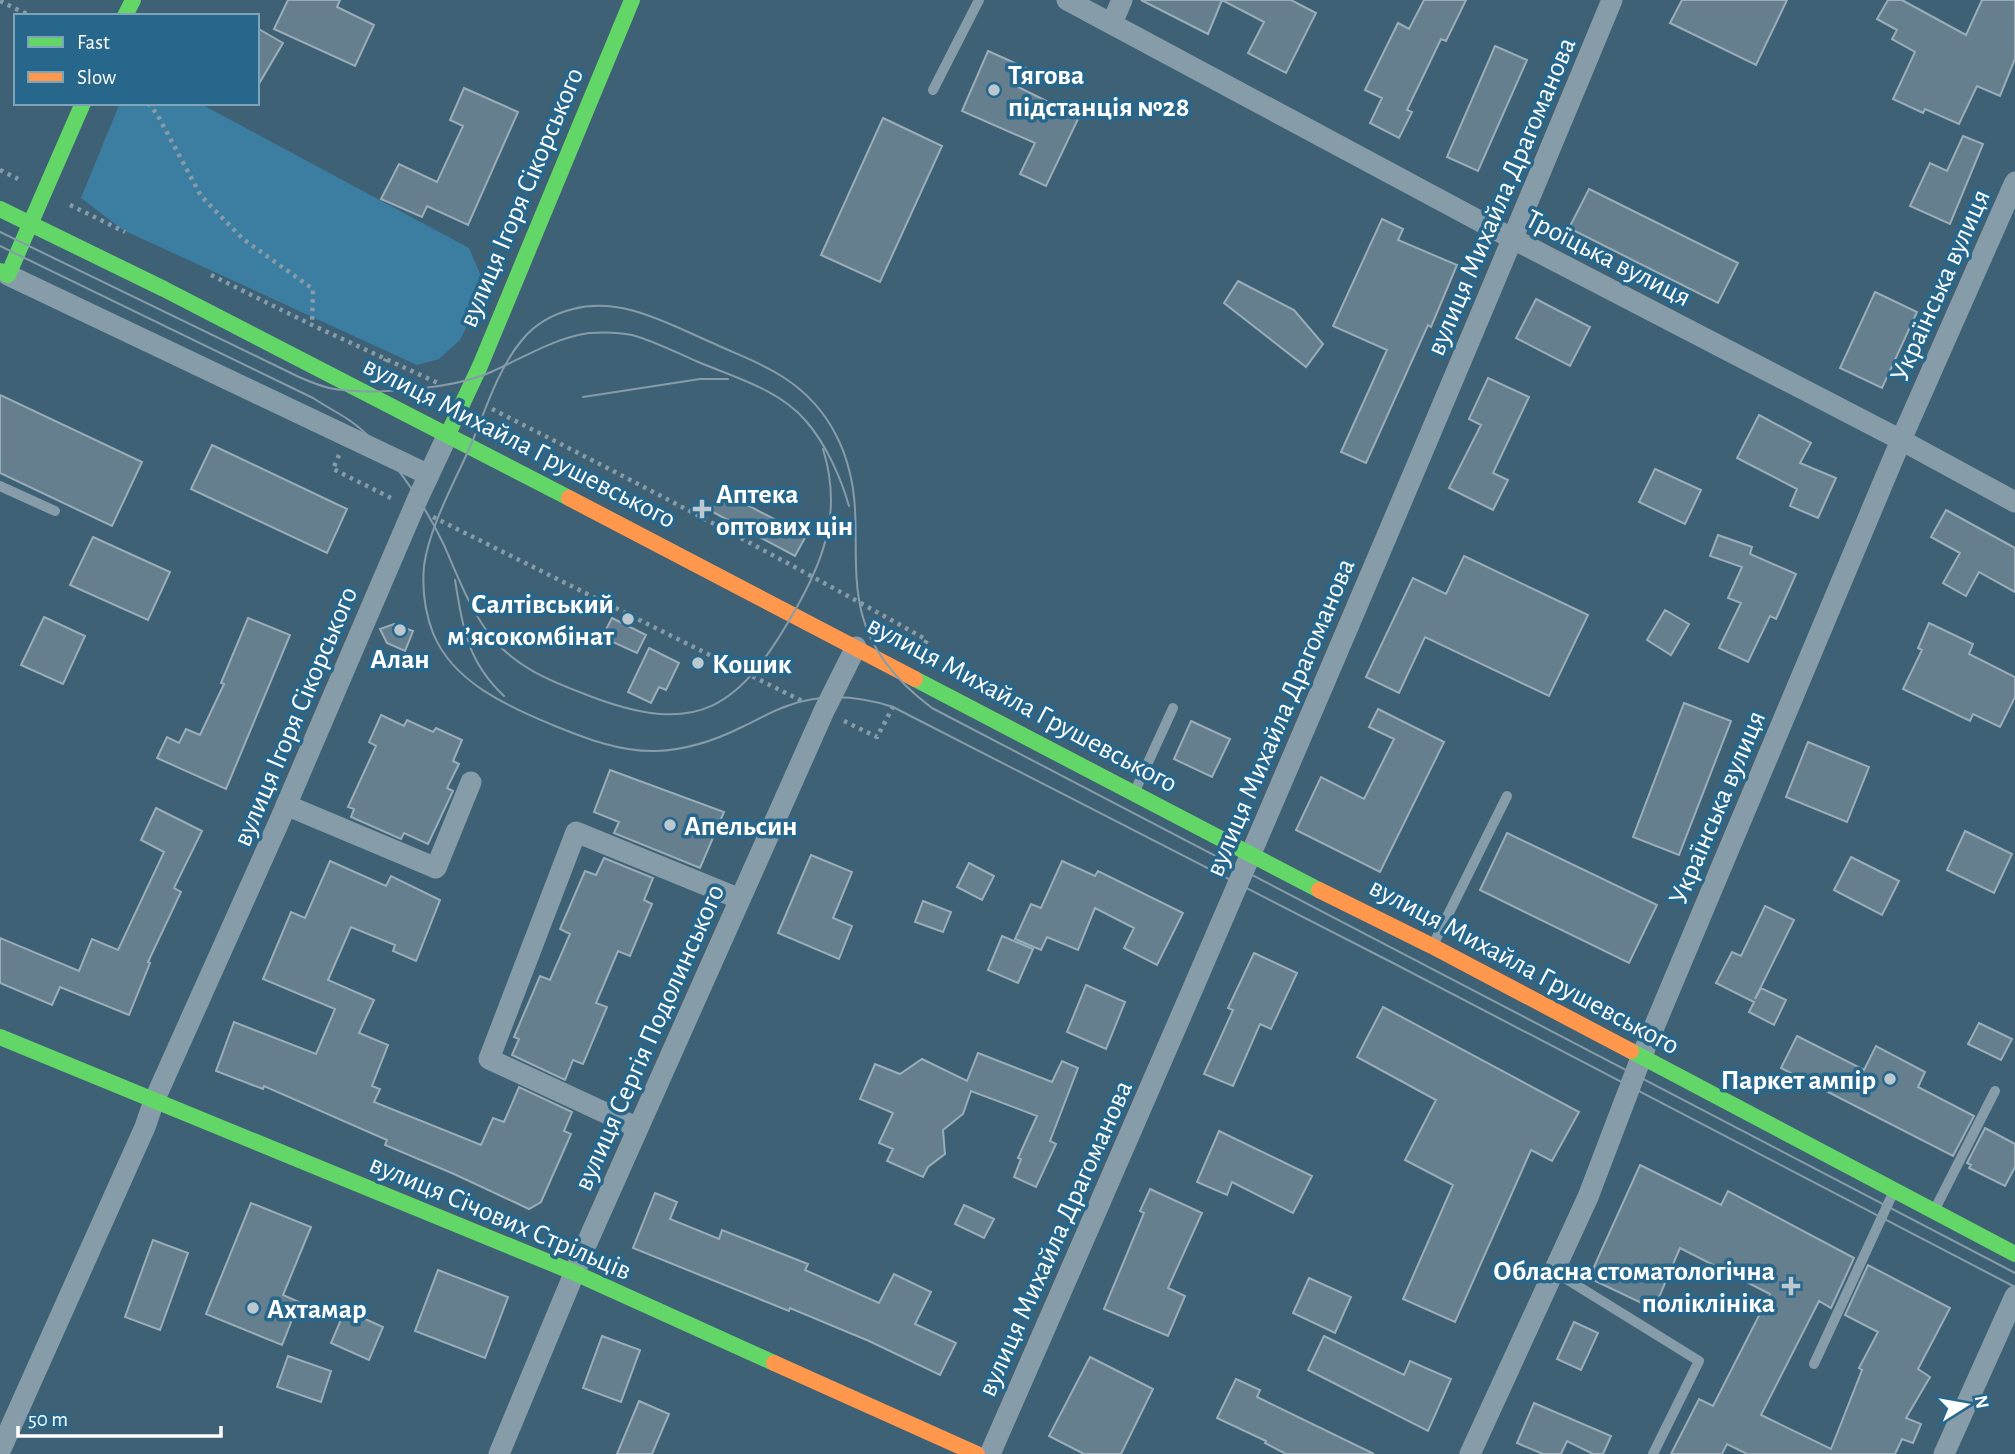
<svg xmlns="http://www.w3.org/2000/svg" width="2015" height="1454" font-family="'Alegreya Sans',sans-serif">
  <style>
    .green { fill: #3c7ea1 }
    .building { fill: #657f8e; stroke: #9aadb9; stroke-width: 2 }
    .lines { fill: none; stroke-linecap: round; stroke-linejoin: round }
    .path { stroke: #869ca9; stroke-width: 4.5; stroke-dasharray: 3.5 5; stroke-linecap: butt }
    .lane { stroke: #869ca9; stroke-width: 10 }
    .street { stroke: #869ca9; stroke-width: 21 }
    .fast { stroke: #63d668; stroke-width: 16 }
    .slow { stroke: #ff974d; stroke-width: 16 }
    .tram { stroke: #869ca9; stroke-width: 2 }
    .poi-dot { fill: #bcc8cf; stroke: #28678c; stroke-width: 2.5 }
    .labels { text-anchor: middle; stroke-width: 7; stroke-linejoin: round; paint-order: stroke }
    .poi-label { font-size: 28px; font-weight: bold; fill: #fff; stroke: #28678c; text-anchor: start }
    .street-label { font-size: 28px; fill: #fff; stroke: #28678c }
  </style>
  <rect width="100%" height="100%" fill="#3f6176"/>
  <!-- green -->
  <path class="green" d="M120 103H199L469 248 481 276 475 310 460 340 439 359 417 365 123 230 81 198Z"/>
  <!-- building -->
  <path class="building" d="M288 0H340L337 7 374 25 355 66 274 29Z
    M1141 0H1291L1316 13 1286 73 1248 53 1264 22 1222 0 1208 34Z
    M1424 0H1466L1446 41 1441 39 1407 110 1412 112 1399 138 1370 123 1382 98 1365 90 1398 23 1409 29Z
    M1682 0H1787L1756 65 1670 23Z
    M1888 0H1902L1966 35 1982 0H2015V59L2000 96 1977 86 1959 124 1925 109 1923 113 1893 99 1915 52 1892 39 1897 30 1877 19Z
    M257 28 283 43 257 87Z
    M1495 46 1527 60 1478 171 1447 157Z
    M988 51 1026 68 1018 87 1079 117 1046 186 1020 174 1035 143 962 111Z
    M464 88 518 112 468 225 427 206 422 217 381 199 399 164 437 182 463 126 450 120Z
    M883 118 942 146 880 282 821 255Z
    M1963 136 1983 144 1950 224 1910 206 1930 163 1947 171Z
    M1589 189 1738 263 1718 303 1569 228Z
    M1382 219 1403 229 1398 240 1457 265 1431 327 1428 325 1366 463 1341 452 1387 350 1333 326Z
    M1238 281 1294 310 1323 344 1306 367 1224 303Z
    M1875 292 1917 312 1882 388 1840 368Z
    M1536 299 1590 327 1570 366 1516 338Z
    M1488 378 1529 397 1493 473 1508 480 1493 510 1449 488 1481 425 1469 419Z
    M0 395 142 462 112 526 0 473Z
    M1759 415 1811 443 1800 463 1836 478 1818 518 1790 506 1797 489 1737 458Z
    M212 445 347 509 327 553 191 489Z
    M1655 469 1701 490 1685 524 1639 502Z
    M721 491 806 536 795 556 711 511Z
    M1946 510 2015 548V592L1979 572 1966 596 1943 583 1960 553 1931 537Z
    M1718 535 1752 547 1750 554 1796 574 1776 619 1770 616 1748 662 1719 648 1741 603 1728 598 1742 567 1710 556Z
    M93 537 170 572 148 620 70 585Z
    M1464 556 1588 615 1549 696 1425 637 1399 693 1366 677 1413 578 1446 594Z
    M1665 610 1689 624 1671 655 1647 640Z
    M44 617 85 636 63 684 21 665Z
    M248 618 290 635 226 789 157 758 167 737 179 743 186 729 200 735 224 684 221 683Z
    M612 618 646 635 637 653 602 637Z
    M1929 623 1973 644 1969 654 2015 677V697L2000 727 1973 714 1970 721 1903 689 1922 650 1918 648Z
    M394 624 413 631 405 651 387 643 380 629Z
    M649 648 679 663 666 690 659 687 651 703 628 692Z
    M1684 703 1731 721 1679 855 1633 837Z
    M1378 709 1444 742 1380 872 1296 830 1321 777 1364 799 1394 739 1369 727Z
    M381 715 404 726 407 720 433 732 436 728 462 740 453 761 459 764 447 788 453 791 428 844 404 833 401 839 351 817 354 809 348 807 376 746 369 742Z
    M1191 721 1230 739 1212 777 1174 759Z
    M1808 742 1869 767 1847 822 1786 797Z
    M610 770 724 812 700 868 614 833 619 822 594 812Z
    M156 808 202 831 174 888 181 892 148 962 150 963 129 1015 60 987 52 1005 0 983V938L79 971 92 939 118 950 164 852 141 840Z
    M1965 831 2012 854 1994 893 1947 870Z
    M1507 833 1657 905 1629 963 1480 890Z
    M811 855 852 872 833 918 852 926 839 959 778 933Z
    M1851 857 1899 881 1882 915 1834 890Z
    M604 858 653 878 644 900 652 904 630 956 618 951 596 1003 607 1007 583 1064 573 1060 565 1080 512 1055 519 1039 514 1037 540 976 550 980 570 934 560 929 585 871 596 875Z
    M330 861 386 886 391 876 440 900 416 961 393 951 395 945 351 927 328 980 374 1000 359 1033 388 1045 372 1086 380 1089 374 1102 481 1145 493 1118 504 1122 519 1087 572 1112 564 1131 571 1134 541 1202 529 1209 454 1174 385 1145 387 1140 264 1086 263 1089 216 1071 234 1022 316 1054 335 1009 263 979 291 912 305 918Z
    M1062 861 1095 876 1098 871 1183 913 1157 965 1124 948 1134 928 1095 908 1078 950 1047 937 1041 950 1015 939 1031 904 1041 908Z
    M969 863 994 876 982 900 957 887Z
    M923 901 951 912 943 932 915 922Z
    M1765 906 1794 920 1755 999 1761 988 1786 1000 1774 1025 1749 1012 1754 1002 1716 983 1732 952 1741 956Z
    M1002 936 1033 949 1018 983 988 970Z
    M1254 953 1297 973 1271 1029 1260 1024 1233 1086 1204 1074 1233 1010 1228 1008Z
    M1086 985 1125 1002 1106 1049 1067 1032Z
    M1383 1007 1579 1112 1552 1161 1531 1150 1455 1322 1403 1299 1453 1185 1405 1160 1436 1100 1357 1057Z
    M1979 1023 2012 1039 2001 1060 1968 1044Z
    M1797 1036 1864 1070 1876 1046 1925 1072 1918 1087 1974 1116 1953 1156 1781 1068Z
    M978 1053 1052 1082 1062 1061 1078 1068 1050 1141 1056 1144 1036 1187 1014 1177 1021 1159 1018 1158 1037 1116 971 1091 963 1114 943 1130 945 1154 928 1167 923 1177 887 1161 893 1149 879 1143 893 1113 860 1099 875 1064 900 1074 922 1059 967 1081Z
    M1985 1128 2015 1144V1167L2005 1186 1969 1168 1971 1165 1967 1163Z
    M1219 1131 1312 1176 1293 1213 1232 1182 1227 1195 1197 1182Z
    M1640 1165 1721 1205 1728 1191 1854 1258 1831 1308 1819 1301 1761 1415 1831 1449 1862 1370 1859 1368 1878 1332 1845 1315 1868 1265 1950 1308 1918 1369 1930 1377 1906 1418 1921 1424 1913 1443 1902 1439 1895 1454H1747L1727 1444 1722 1454H1671L1699 1399 1713 1406 1770 1294 1680 1248 1654 1309 1589 1278Z
    M1150 1189 1202 1213 1168 1288 1185 1296 1168 1336 1104 1309 1144 1213 1140 1211Z
    M655 1193 677 1202 670 1219 719 1239 722 1230 808 1264 805 1270 879 1303 894 1274 931 1292 915 1324 956 1343 940 1375 869 1341 790 1308 789 1311 633 1248Z
    M251 1203 311 1227 283 1295 299 1302 282 1345 206 1314Z
    M964 1205 994 1219 984 1238 955 1224Z
    M153 1240 188 1253 160 1330 125 1317Z
    M438 1270 508 1297 485 1358 415 1331Z
    M1309 1278 1351 1297 1335 1333 1293 1313Z
    M345 1310 383 1327 369 1360 331 1343Z
    M1574 1322 1598 1333 1581 1370 1557 1359Z
    M602 1336 640 1350 621 1402 583 1388Z
    M1324 1336 1404 1375 1410 1361 1451 1379 1428 1431 1308 1370Z
    M288 1356 331 1371 321 1402 277 1387Z
    M1090 1357 1153 1389 1121 1454H1084L1049 1436Z
    M1236 1379 1260 1390 1257 1397 1374 1454H1286L1265 1443 1266 1441 1217 1418Z
    M639 1401 669 1414 652 1454H617Z
    M1534 1403 1611 1436 1603 1454H1593L1567 1441 1561 1454H1543L1517 1443Z"/>
  <g class="lines">
    <!-- path -->
    <path class="path" d="M0 1 31 16
      M148 103 157 114 201 196 243 239 313 289 312 325
      M0 170 18 179
      M70 205 125 232
      M211 275 312 325 440 384
      M381 369 386 359
      M492 409C638 483 783 559 927 640L922 649
      M339 455 333 469 393 499
      M433 517 804 702
      M844 721 877 737 895 703"/>
    <!-- lane -->
    <path class="lane" d="M933 90 979 0
      M0 486 55 511
      M1135 791 1173 708
      M1435 941 1507 796
      M1936 1207 1995 1091
      M1555 1272 1699 1361 1653 1454
      M1814 1364 1893 1193"/>
    <!-- street -->
    <path class="street" d="M1067 0 1513 239 1901 440 2015 502
      M1112 23 1122 0
      M8 275 429 475
      M286 805 436 868 471 782
      M638 1128 489 1059 576 832 740 899
      M0 1451 145 1127 154 1101 279 822 418 498 448 434
      M499 1454 586 1245 824 711 856 647
      M990 1454C1202 971 1410 487 1612 0
      M1470 1454 1588 1197 1641 1058 1901 440 2015 182
      M1944 1454 2015 1296"/>
    <!-- fast -->
    <path class="fast" d="M125 16 133 0
      M0 209 164 289 569 498
      M0 271 8 275 83 103
      M448 434 480 366 632 0
      M915 679 1319 890
      M0 1037 575 1273 774 1363
      M1631 1051 2015 1254"/>
    <!-- slow -->
    <path class="slow" d="M569 498 915 679
      M1319 890 1432 946 1631 1051
      M774 1363 977 1454"/>
    <!-- tram -->
    <path class="tram" d="M0 232 299 377C308 381 318 385 329 388 370 396 453 389 491 372 523 358 554 338 589 333 604 332 618 332 632 335 654 341 675 352 696 361 733 377 779 389 806 421 826 444 841 478 849 506
      M0 246 313 398C325 406 337 412 349 420 386 445 425 505 444 545 458 577 471 612 493 639 517 667 548 680 582 693 699 740 740 709 798 605 827 553 841 507 823 449
      M583 397 700 379H728
      M455 580C463 628 467 661 504 696
      M2015 1273 932 708C900 684 872 654 862 614 853 579 857 544 855 509 852 455 830 407 783 377 762 363 738 355 715 344 670 325 623 296 573 309 553 314 535 324 522 340 497 370 485 412 470 447 454 483 429 528 424 566 422 588 425 612 433 633 453 683 508 706 555 726 587 739 621 752 656 751 686 750 716 740 742 727 758 720 773 710 790 705 824 693 859 696 893 707L1393 963 2015 1287"/>
  </g>
  <!-- markers -->
  <g class="poi-dot">
    <circle cx="994" cy="90" r="7"/>
    <path d="M698.5 498.5h7v7h7v7h-7v7h-7v-7h-7v-7h7z"/>
    <circle cx="628" cy="619" r="7"/>
    <circle cx="400" cy="630" r="7"/>
    <circle cx="698" cy="663" r="7"/>
    <circle cx="670" cy="825" r="7"/>
    <circle cx="1890" cy="1079" r="7"/>
    <path d="M1787.5 1275.5h7v7h7v7h-7v7h-7v-7h-7v-7h7z"/>
    <circle cx="253" cy="1308" r="7"/>
  </g>
  <g class="labels">
    <!-- poi labels -->
    <g class="poi-label">
      <text x="1008" y="84">Тягова<tspan x="1008" dy="32">пiдстанцiя №28</tspan></text>
      <text x="716" y="503">Аптека<tspan x="716" dy="32">оптових цін</tspan></text>
      <text x="614" y="613" text-anchor="end">Салтівський<tspan x="614" dy="32">мʼясокомбінат</tspan></text>
      <text x="400" y="668" text-anchor="middle">Алан</text>
      <text x="712" y="673">Кошик</text>
      <text x="684" y="835">Апельсин</text>
      <text x="1876" y="1089" text-anchor="end">Паркет ампір</text>
      <text x="1775" y="1280" text-anchor="end">Обласна стоматологічна<tspan x="1775" dy="32">поліклініка</tspan></text>
      <text x="267" y="1318">Ахтамар</text>
    </g>
    <!-- street labels -->
    <g class="street-label">
      <text transform="translate(1500 196) rotate(-67)" y="10">вулиця Михайла Драгоманова</text>
      <text transform="translate(520 197) rotate(-67)" y="10">вулиця Ігоря Сікорського</text>
      <text transform="translate(1609 257) rotate(27)" y="10">Троїцька вулиця</text>
      <text transform="translate(1939 285) rotate(-66)" y="10">Українська вулиця</text>
      <text transform="translate(520 441) rotate(27)" y="10">вулиця Михайла Грушевського</text>
      <text transform="translate(1023 703) rotate(28)" y="10">вулиця Михайла Грушевського</text>
      <text transform="translate(294 716) rotate(-67)" y="10">вулиця Ігоря Сікорського</text>
      <text transform="translate(1279 717) rotate(-67)" y="10">вулиця Михайла Драгоманова</text>
      <text transform="translate(1716 807) rotate(-67)" y="10">Українська вулиця</text>
      <text transform="translate(1525 965) rotate(28)" y="10">вулиця Михайла Грушевського</text>
      <text transform="translate(648 1037) rotate(-66)" y="10">вулиця Сергія Подолинського</text>
      <text transform="translate(501 1216) rotate(23)" y="10">вулиця Січових Стрільців</text>
      <text transform="translate(1054 1238) rotate(-66)" y="10">вулиця Михайла Драгоманова</text>
    </g>
  </g>
  <!-- legend -->
  <rect x="14" y="14" width="245" height="91" fill="#28678c" stroke="#7ea4ba" stroke-width="2"/>
  <rect x="28" y="37" width="35" height="10" fill="#63d668" stroke="#7ea4ba" stroke-width="2"/>
  <text x="77" y="49" font-size="21" fill="#ffffff">Fast</text>
  <rect x="28" y="72" width="35" height="10" fill="#ff974d" stroke="#7ea4ba" stroke-width="2"/>
  <text x="77" y="84" font-size="21" fill="#ffffff">Slow</text>
  <!-- north arrow -->
  <g transform="translate(1966 1405) rotate(79)" stroke="#28678c" stroke-width="5" paint-order="stroke">
  <path d="M0-5L12 26L0 18L-12 26Z" fill="#ffffff"/>
  <text y="-10" font-size="19" font-weight="bold" text-anchor="middle" fill="#ffffff">N</text>
  </g>
  <!-- scale -->
  <path d="M18 1426v10h203v-10" fill="none" stroke="#ffffff" stroke-width="3.5"/>
  <text x="28" y="1426" font-size="21" fill="#ffffff" stroke="#28678c" stroke-width="5" paint-order="stroke">50 m</text>
</svg>
